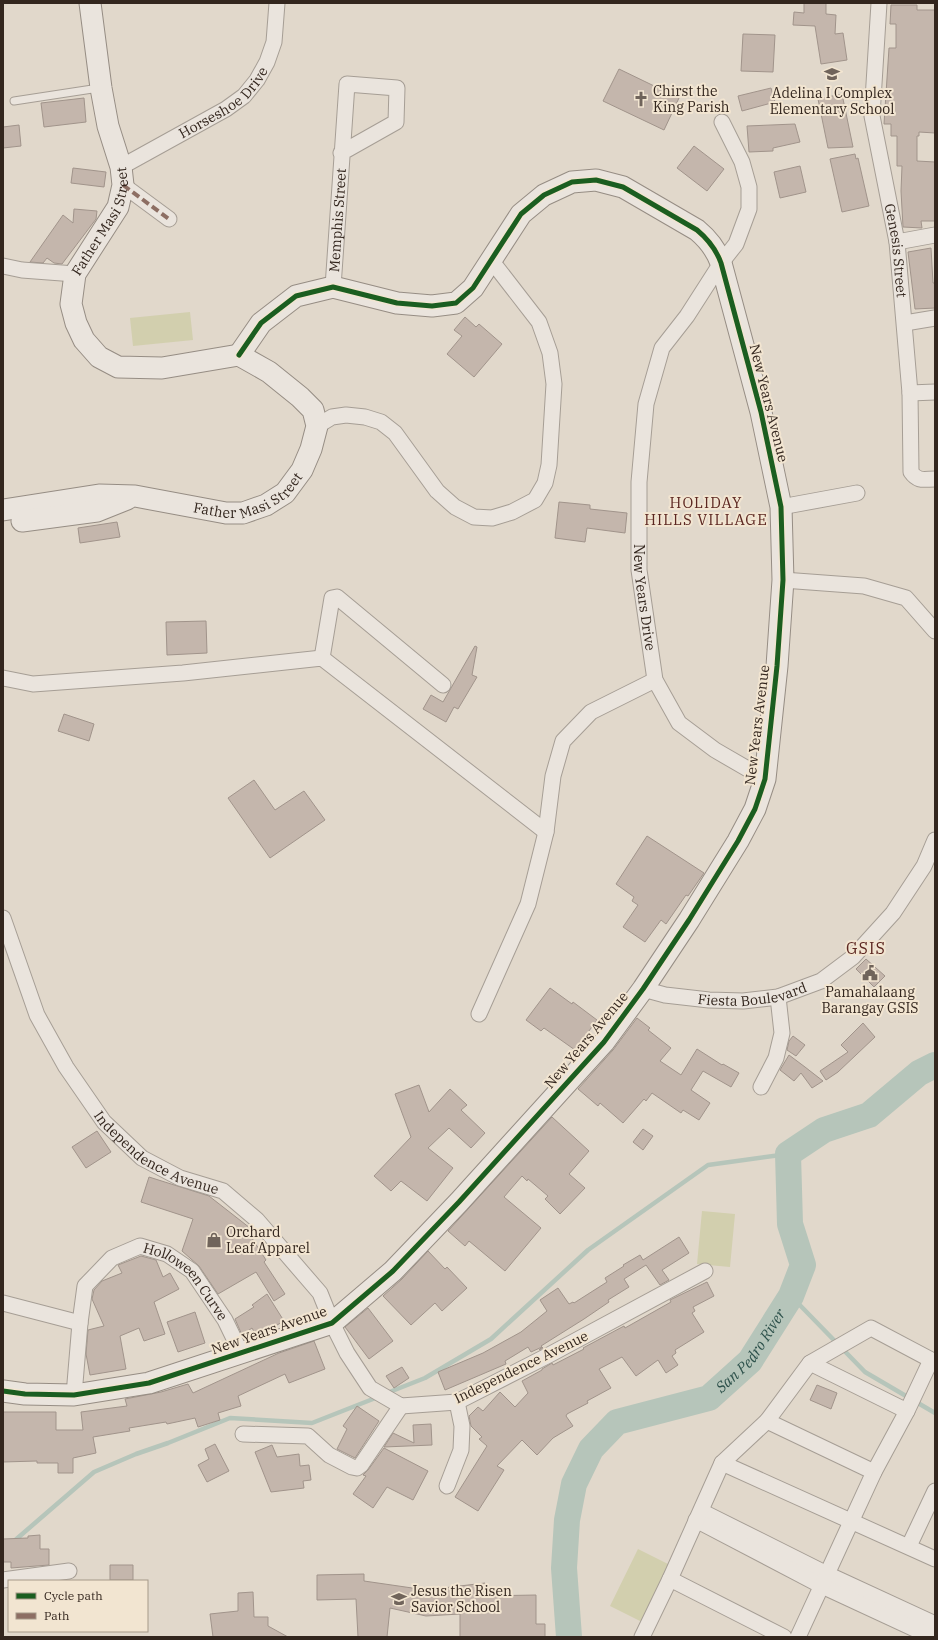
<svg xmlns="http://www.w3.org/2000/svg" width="938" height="1640" font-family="'IBM Plex Serif',serif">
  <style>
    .green { fill: #d2cfae }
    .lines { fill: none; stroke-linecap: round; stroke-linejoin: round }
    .stream { stroke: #b6c5ba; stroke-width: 4.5 }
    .river { stroke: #b6c5ba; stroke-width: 26 }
    .building { fill: #c4b6ac; stroke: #a1948b }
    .lane-casing { stroke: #a69e95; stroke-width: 9 }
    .street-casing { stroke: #a69e95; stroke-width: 17 }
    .secondary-casing { stroke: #968d84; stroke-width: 23 }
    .lane { stroke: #eae4dd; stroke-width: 7 }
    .street { stroke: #eae4dd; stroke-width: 15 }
    .secondary { stroke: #eae4dd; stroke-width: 21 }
    .quiet { stroke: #8d6e63; stroke-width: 4; stroke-dasharray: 8 4; stroke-linecap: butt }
    .cycleway-casing { stroke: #f2e5d1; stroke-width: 8 }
    .cycleway { stroke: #1b5e20; stroke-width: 5 }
    .labels { text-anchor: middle; stroke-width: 4; stroke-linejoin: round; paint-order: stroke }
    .poi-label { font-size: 14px; fill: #33261e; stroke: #f2e5d1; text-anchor: start }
    .street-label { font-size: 14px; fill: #33261e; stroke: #f2e5d1 }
    .neighbourhood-label { font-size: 15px; letter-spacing: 1px; fill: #5c2721; stroke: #f2e5d1 }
    .water-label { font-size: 15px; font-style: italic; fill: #2e524c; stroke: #f2e5d1 }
    .quarter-label { font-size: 16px; letter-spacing: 1px; fill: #5c2721; stroke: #f2e5d1 }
  </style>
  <rect width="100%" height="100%" fill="#e1d8cb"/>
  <!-- green -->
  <path class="green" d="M190 312 193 340 133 346 130 318Z
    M702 1211 735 1214 730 1267 697 1264Z
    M638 1549 670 1565 642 1622 610 1606Z"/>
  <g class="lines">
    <!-- stream -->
    <path class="stream" d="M919 1073 935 1078
      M791 1296 865 1372 935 1413
      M387 1393 425 1378 491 1339 588 1250 708 1165 788 1154
      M13 1542 94 1472 136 1454 168 1443 230 1418 312 1423 378 1397"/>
    <!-- river -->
    <path class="river" id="s1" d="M569 1637 564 1568 567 1520 574 1484 591 1449 617 1422 709 1398 750 1361 791 1296 803 1265 790 1224 788 1154 824 1130 869 1115 919 1073 935 1065"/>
  </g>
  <!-- building -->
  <path class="building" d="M804 3H826V14L836 15 835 34 843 33 847 60 821 64 815 26 793 25 794 12 804 13Z
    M891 5H917V10H935V133L919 132V136H917V161L935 162V221H921L922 228 903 227 901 191 902 166H897V136H891V124H884L889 48H896V24H890Z
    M743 34 775 35 773 72 741 71Z
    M619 69 679 98 664 130 603 101Z
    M771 88 775 102 742 111 738 96Z
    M842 94 853 147 828 148 818 99Z
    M84 98 86 122 44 127 41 103Z
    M795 124 800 142 773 148V151L749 152 747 126Z
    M19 125 21 146 3 148V127Z
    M694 146 724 169 707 191 677 168Z
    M855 154 856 159 858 158 869 206 842 212 830 159Z
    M800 166 806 192 780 198 774 172Z
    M73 168 106 172 104 187 71 183Z
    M74 209 97 211 96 219 62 264 54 263 47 258 43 263 30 262 63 215 73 223Z
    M931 248 933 283H935V308L915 309 908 252Z
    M465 317 476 327 479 324 502 344 474 377 447 354 462 336 454 330Z
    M559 502 590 505V509L627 513 625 533 587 528 585 542 555 538Z
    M117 522 120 537 80 543 78 528Z
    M206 621 207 653 167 655 166 622Z
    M475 646 477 647 472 675 477 677 458 709 454 707 446 722 423 709 431 695 443 702Z
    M64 714 94 724 89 741 58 731Z
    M254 780 275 810 304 791 325 820 270 858 228 798Z
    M647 836 704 873 688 896 686 895 666 924 661 920 645 942 623 927 638 905 632 901 634 897 616 884Z
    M866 959 885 976 874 987 856 969Z
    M550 988 572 1004 573 1002 597 1020 575 1050 544 1028 541 1031 526 1020Z
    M637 1018 650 1028 648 1030 671 1048 660 1061 681 1075 697 1049 722 1065 723 1064 739 1073 731 1087 703 1071 691 1090 710 1103 699 1120 683 1110 681 1113 652 1093 646 1101 644 1099 623 1123 600 1103 598 1106 578 1089 613 1050Z
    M863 1023 875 1037 838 1072 826 1080 820 1071 848 1052 841 1045Z
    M793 1036 805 1045 796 1056 787 1050 789 1041Z
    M789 1055 805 1067 823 1081 812 1088 801 1073 794 1081 780 1070Z
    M419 1085 429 1112 450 1089 467 1105 461 1110 485 1133 471 1148 449 1128 428 1148 453 1168 427 1201 401 1181 391 1191 374 1176 411 1137 395 1094Z
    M552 1117 589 1151 569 1174 585 1188 560 1214 545 1199 548 1196 528 1179 527 1181 522 1176 504 1197 541 1228 505 1271 469 1241 465 1246 448 1231Z
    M643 1129 653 1136 643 1150 633 1142Z
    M97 1131 111 1152 86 1168 72 1147Z
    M149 1177 209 1196 250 1228 248 1232 266 1260 264 1262 285 1294 274 1301 256 1272 218 1294 199 1266 182 1251 193 1219 141 1202Z
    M679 1237 689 1253 662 1270 669 1280 660 1285 646 1265 624 1279 629 1287 608 1300 609 1302 584 1319 541 1346 543 1348 539 1350 542 1347 531 1352 528 1347 505 1361 506 1364 445 1390 438 1372 483 1353 521 1332 547 1311 540 1300 558 1288 569 1304 573 1302 574 1303 607 1282 605 1278 624 1266 623 1265 640 1255 643 1260Z
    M428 1251 445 1269 447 1267 467 1288 442 1311 435 1303 411 1325 383 1296 402 1279Z
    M141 1256 156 1260 163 1277 170 1273 179 1289 154 1302 165 1334 144 1341 139 1328 120 1336 126 1369 90 1375 86 1354 88 1330 104 1326 92 1299 94 1290 102 1281 122 1273 118 1265Z
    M707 1282 714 1296 693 1307 695 1311 692 1313 704 1332 675 1350 676 1353 672 1356 678 1365 666 1373 658 1360 636 1376 622 1357 599 1369 611 1388 587 1401 588 1403 567 1414 566 1416 573 1426 553 1438 537 1455 522 1440 497 1466 504 1470 478 1511 455 1497 487 1446 479 1439 482 1437 471 1426 469 1416 478 1407 483 1411 500 1392 515 1407 528 1393 522 1381 542 1370V1369L552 1363 553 1365 584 1349 583 1348 624 1326 625 1328 671 1302 670 1300Z
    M267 1294 284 1321 265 1332 256 1335 252 1328 242 1335 235 1319 254 1307 252 1305Z
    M368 1308 393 1341 369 1359 345 1327Z
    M195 1312 205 1343 178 1352 167 1322Z
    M314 1341 325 1369 289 1383 285 1374 238 1396 241 1406 218 1413 220 1420 198 1427 195 1418 167 1424 166 1422 129 1428 130 1431 93 1437 96 1453 73 1458V1473H58V1463H37V1461L3 1462V1412H56V1430H83L81 1412 127 1406 125 1399 161 1392 188 1384 193 1393 279 1353Z
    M402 1367 409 1378 394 1388 386 1376Z
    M817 1385 837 1393 831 1409 810 1400Z
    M357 1406 379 1421 355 1458 337 1449 347 1429 343 1426Z
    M431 1424 432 1445 384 1447 393 1433 414 1443 413 1425Z
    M215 1444 229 1471 207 1482 198 1465 209 1459 205 1449Z
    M272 1445 277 1457 299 1454 300 1466 309 1465 311 1480 303 1481 304 1488 271 1492 255 1452Z
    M384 1448 428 1471 413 1500 387 1487 373 1508 353 1494 366 1476 363 1475 368 1470Z
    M40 1535V1549H49V1565L11 1568V1562H3V1539L28 1538V1536Z
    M110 1565H133V1580H110Z
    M364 1574V1581L426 1590 485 1583 484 1596 536 1595V1624H545V1637H460V1614L426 1616 390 1608 387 1637H358L356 1599 317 1600V1575Z
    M253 1592 254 1617H268V1626L288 1637H213L210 1614 238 1611V1593Z"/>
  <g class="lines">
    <defs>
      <path id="lane" d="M14 101 99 88"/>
      <g id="street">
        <path id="s2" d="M879 3 872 116 897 242 910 393 911 472C918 482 924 479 935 479"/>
        <path id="s3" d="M722 122 742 162 749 187V209L736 244 721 263 687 316 662 348 646 404 639 482V570L655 680 679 723 715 750 765 779"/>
        <path id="s4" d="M121 167 226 109 244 96 257 80 267 62 274 42 277 3"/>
        <path d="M123 185 169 219"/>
        <path d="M897 242 935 235"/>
        <path d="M3 266 22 270 75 274"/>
        <path id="s5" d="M333 287 347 84 397 88 396 122 341 153"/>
        <path d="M905 323 935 318"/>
        <path d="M910 393 935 392"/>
        <path d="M317 426 332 417 346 415 365 417 381 422 395 433 437 491 455 507 474 517 492 518 512 512 535 500 545 483 549 465 554 384 550 353 539 322 491 260"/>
        <path d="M781 507 857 493"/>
        <path d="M783 580 864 586 906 598 935 631"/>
        <path d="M322 658 332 598 337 597 443 685"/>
        <path d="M3 678 33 684 183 673 322 658 546 832"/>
        <path id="s6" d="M3 918 37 1015 66 1067 104 1122 142 1158 180 1178 223 1191 257 1220 320 1293 332 1323 347 1353 370 1388 401 1406 457 1402 549 1355 705 1271"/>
        <path id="s7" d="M643 989 665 995 709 1000 743 1001 778 997 821 981 853 957 893 913 924 866 935 840"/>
        <path d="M479 1014 528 904 546 832 553 776 563 741 591 712 655 680"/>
        <path d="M761 1087 776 1058 782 1033 778 997"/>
        <path d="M3 1303 80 1323"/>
        <path d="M810 1363 907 1411"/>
        <path id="s8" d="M74 1395 80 1323 85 1286 112 1258 140 1246 167 1254 192 1271 225 1320 241 1353"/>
        <path d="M767 1421 874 1472"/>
        <path d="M243 1434 308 1436 329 1455 352 1467 357 1468 361 1465 401 1406"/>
        <path d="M722 1463 935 1559"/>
        <path d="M447 1486 461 1450 462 1426 457 1402"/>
        <path d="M707 1514 827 1574 935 1624"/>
        <path d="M696 1520 822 1586 932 1637"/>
        <path d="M909 1546 935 1491"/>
        <path d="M670 1579 784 1637"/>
        <path d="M3 1580 69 1571"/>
        <path d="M642 1637 670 1579 722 1463 767 1421 810 1363 871 1328 935 1362"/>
        <path d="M798 1637 874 1472 907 1411 931 1360"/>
      </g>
      <g id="secondary">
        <path id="s9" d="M3 510 99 495 135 496 226 513H243L266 505 285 493 302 470 311 449 317 426 313 410 300 397 269 372 239 355 162 368 118 367 99 357 84 340 76 323 71 304 75 274 118 207 123 185 121 167 108 126 101 88 90 3"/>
        <path d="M22 521 97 511 127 499"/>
        <path d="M3 1391 25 1394 74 1395 149 1383 332 1323 393 1271 459 1202 604 1042 643 989 689 920 738 841 755 809 765 779 777 666 783 580 781 507 761 412 721 263C716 249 709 240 697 230L623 187 596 180 572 182 544 195 521 214 473 288 456 303 432 306 397 303 333 287 296 296 261 323 239 355"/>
      </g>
    </defs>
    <!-- lane casing -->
    <use href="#lane" class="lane-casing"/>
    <!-- street casing -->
    <use href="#street" class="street-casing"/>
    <!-- secondary casing -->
    <use href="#secondary" class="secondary-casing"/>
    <!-- lane -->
    <use href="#lane" class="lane"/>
    <!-- street -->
    <use href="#street" class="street"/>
    <!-- secondary -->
    <use href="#secondary" class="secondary"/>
    <!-- quiet -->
    <path class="quiet" d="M123 185 169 219"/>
    <defs>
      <path id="cycleway" d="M3 1391 25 1394 74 1395 149 1383 332 1323 393 1271 459 1202 604 1042 643 989 689 920 738 841 755 809 765 779 777 666 783 580 781 507 761 412 721 263C716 249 709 240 697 230L623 187 596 180 572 182 544 195 521 214 473 288 456 303 432 306 397 303 333 287 296 296 261 323 239 355"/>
    </defs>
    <!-- cycleway casing -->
    <use href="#cycleway" class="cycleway-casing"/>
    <!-- cycleway -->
    <use href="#cycleway" class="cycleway"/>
  </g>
  <!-- icons -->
  <defs>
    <symbol id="school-bare" viewBox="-9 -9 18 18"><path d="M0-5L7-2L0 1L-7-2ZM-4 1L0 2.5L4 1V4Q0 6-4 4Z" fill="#70645b" stroke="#f2e5d1" stroke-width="2.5" paint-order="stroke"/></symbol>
    <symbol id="church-bare" viewBox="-9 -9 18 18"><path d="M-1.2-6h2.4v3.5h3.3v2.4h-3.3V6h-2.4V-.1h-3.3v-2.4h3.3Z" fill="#70645b" stroke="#f2e5d1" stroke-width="2.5" paint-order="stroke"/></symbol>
    <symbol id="civic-bare" viewBox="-9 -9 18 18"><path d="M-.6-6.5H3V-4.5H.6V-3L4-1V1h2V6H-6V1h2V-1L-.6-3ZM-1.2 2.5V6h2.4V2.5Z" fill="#70645b" stroke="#f2e5d1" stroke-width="2.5" paint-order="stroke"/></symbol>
    <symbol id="shop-bare" viewBox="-9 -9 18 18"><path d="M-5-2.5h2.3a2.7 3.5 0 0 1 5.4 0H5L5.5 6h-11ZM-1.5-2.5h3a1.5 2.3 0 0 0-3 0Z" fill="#70645b" stroke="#f2e5d1" stroke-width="2.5" paint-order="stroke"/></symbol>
  </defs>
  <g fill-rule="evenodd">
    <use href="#school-bare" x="821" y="63" width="22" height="22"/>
    <use href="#church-bare" x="630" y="88" width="22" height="22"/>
    <use href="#civic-bare" x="859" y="962" width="22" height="22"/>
    <use href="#shop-bare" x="203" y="1229" width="22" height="22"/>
    <use href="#school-bare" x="388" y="1588" width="22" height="22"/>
  </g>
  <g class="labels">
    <!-- poi labels -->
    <g class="poi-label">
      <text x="653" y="96">Chirst the<tspan x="653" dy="16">King Parish</tspan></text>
      <text x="832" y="98" text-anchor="middle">Adelina I Complex<tspan x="832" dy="16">Elementary School</tspan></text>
      <text x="870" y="997" text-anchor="middle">Pamahalaang<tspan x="870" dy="16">Barangay GSIS</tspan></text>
      <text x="226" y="1237">Orchard<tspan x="226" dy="16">Leaf Apparel</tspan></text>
      <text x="411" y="1596">Jesus the Risen<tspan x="411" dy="16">Savior School</tspan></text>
    </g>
    <!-- street labels -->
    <g class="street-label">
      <text dy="5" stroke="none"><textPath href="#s4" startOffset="122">Horseshoe Drive</textPath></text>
      <text dy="5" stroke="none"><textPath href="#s9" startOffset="769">Father Masi Street</textPath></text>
      <text dy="5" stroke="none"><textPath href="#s5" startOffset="67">Memphis Street</textPath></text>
      <text dy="5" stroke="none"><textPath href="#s2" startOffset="250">Genesis Street</textPath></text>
      <text transform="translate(769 403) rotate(76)" y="5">New Years Avenue</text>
      <text dy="5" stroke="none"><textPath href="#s9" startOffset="253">Father Masi Street</textPath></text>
      <text dy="5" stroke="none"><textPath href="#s3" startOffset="510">New Years Drive</textPath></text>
      <text transform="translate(757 725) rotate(-83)" y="5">New Years Avenue</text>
      <text dy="5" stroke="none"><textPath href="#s7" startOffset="111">Fiesta Boulevard</textPath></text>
      <text transform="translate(586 1040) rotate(-50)" y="5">New Years Avenue</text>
      <text dy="5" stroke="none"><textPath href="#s6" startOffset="291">Independence Avenue</textPath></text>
      <text dy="5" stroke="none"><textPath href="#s8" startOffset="239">Holloween Curve</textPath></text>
      <text transform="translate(269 1330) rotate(-19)" y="5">New Years Avenue</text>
      <text transform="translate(521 1367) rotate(-26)" y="5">Independence Avenue</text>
    </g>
    <!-- neighbourhood labels -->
    <g class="neighbourhood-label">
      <text x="706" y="508">HOLIDAY<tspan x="706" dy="17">HILLS VILLAGE</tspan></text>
    </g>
    <!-- water labels -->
    <g class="water-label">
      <text dy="5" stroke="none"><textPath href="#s1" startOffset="389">San Pedro River</textPath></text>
    </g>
    <!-- quarter labels -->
    <g class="quarter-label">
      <text x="866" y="954">GSIS</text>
    </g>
  </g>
  <!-- border -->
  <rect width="938" height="1640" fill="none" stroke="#33261e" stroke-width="8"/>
  <!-- legend -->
  <rect x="8" y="1580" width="140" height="52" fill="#f2e5d1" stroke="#a69989"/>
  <rect x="16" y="1593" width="20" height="6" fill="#1b5e20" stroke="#a69989"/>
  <text x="44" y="1600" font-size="12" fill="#33261e">Cycle path</text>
  <rect x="16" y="1613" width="20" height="6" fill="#8d6e63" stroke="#a69989"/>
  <text x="44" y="1620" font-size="12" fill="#33261e">Path</text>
</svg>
